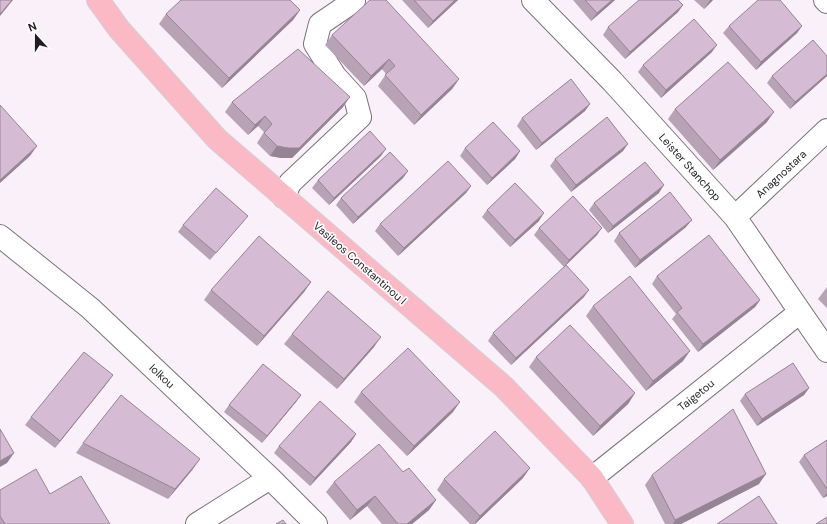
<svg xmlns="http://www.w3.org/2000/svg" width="827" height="524" font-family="'DM Sans',sans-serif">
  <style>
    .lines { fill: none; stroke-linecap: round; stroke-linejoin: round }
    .minor-casing { stroke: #7a727a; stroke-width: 24 }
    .major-casing { stroke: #d3d2d3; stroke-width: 24 }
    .minor { stroke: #fff; stroke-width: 22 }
    .major { stroke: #fab9c5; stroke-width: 22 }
    .wall { fill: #b7a2b6 }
    .shaded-wall { fill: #958494 }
    .building { fill: #d5bcd4; stroke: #958494 }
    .labels { text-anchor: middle; stroke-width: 3.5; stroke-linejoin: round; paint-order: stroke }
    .street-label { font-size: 11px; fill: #211d21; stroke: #fff }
  </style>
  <rect width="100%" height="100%" fill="#faf0f9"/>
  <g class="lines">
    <defs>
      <path id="minor" d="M533 0 612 81 735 217 827 351
        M825 0 827 2
        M284 197 290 183 360 117 355 98 335 76 315 44 320 24 354 1
        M735 217 827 130
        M0 236 90 308 270 478 316 524
        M592 478 800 312
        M197 524 270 478"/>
      <path id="major" d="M98 0 119 29 217 139 504 387 592 478 622 524"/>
    </defs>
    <!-- minor casing -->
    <use href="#minor" class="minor-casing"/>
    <!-- major casing -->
    <use href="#major" class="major-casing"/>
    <!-- minor -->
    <use href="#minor" class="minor"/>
    <!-- major -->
    <use href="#major" class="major"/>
  </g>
  <!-- wall -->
  <path class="wall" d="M402 0H458L428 28Z
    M573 0H615L591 21Z
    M694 0H713L704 9Z
    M683 5 678 12 625 59 603 35 608 27Z
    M300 10 293 20 222 88 159 24 166 14Z
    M729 26H802L797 33 756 70 723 33Z
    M332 35 459 79 452 89 414 125 378 86 386 74 382 69 364 86 325 45Z
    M712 52 661 98 638 72 643 65Z
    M772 76H827L790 109 767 83Z
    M232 102 343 107 292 158H281L270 156 257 143 264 132 258 126 248 135 225 112Z
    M590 104 585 111 536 150 517 126 522 118Z
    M675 109 767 122 713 170 668 119Z
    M465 148 520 151 515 159 487 185 460 156Z
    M623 151 571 192 550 166 555 159Z
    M381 156 329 205 312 188 318 180Z
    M408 171 403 178 353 224 336 205 341 198Z
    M471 186 466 193 398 256 375 231 380 224Z
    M659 193 608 233 589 210 594 203Z
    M487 210 539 221 510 247 482 217Z
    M242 223 210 260 178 232 183 225Z
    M686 227 635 268 614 241 619 233Z
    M539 228 597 235 564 267 534 235Z
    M657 276 760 300 755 307 698 352 672 319 676 314 652 284Z
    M311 282 304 292 257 346 204 300 211 290Z
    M827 287V308L818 299Z
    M584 297 511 365 488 341 493 333Z
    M593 306 683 361 646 391 586 316Z
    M292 334 374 347 337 389 284 344Z
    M536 357 635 393 628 404 593 436 529 367Z
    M108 382 55 448 25 425 31 417Z
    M809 388 804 395 757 426 740 401 745 394Z
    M361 392 453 412 407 456 354 402Z
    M301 395 296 402 262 443 224 412 229 405Z
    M356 434 351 442 310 486 274 453 279 446Z
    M827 440V496L823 498 799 462 804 455Z
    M83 443 193 469 168 499 76 453Z
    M403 472 436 500 429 510 412 524H382L367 506 350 520 326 492 334 482Z
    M652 475 759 484 681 524H665L645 485Z
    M523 478 475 524H470L437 490 444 479Z
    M0 490 50 494 110 524H0Z"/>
  <!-- shaded-wall -->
  <path class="shaded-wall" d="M12 0H13L0 16V14Z
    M455 0H458L428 28 433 21Z
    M612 0H615L591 21 597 13Z
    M710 0H713L704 9Z
    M683 5 678 12 625 59 630 52Z
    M300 10 293 20 222 88 229 78Z
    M802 26 797 33 756 70 761 62Z
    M717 45 712 52 661 98 666 90Z
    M389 59 382 69 364 86 371 76Z
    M827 74V76L790 109 795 102Z
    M459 79 452 89 414 125 421 115Z
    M350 97 343 107 292 158H281L270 156 277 146Z
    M590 104 585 111 536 150 542 143Z
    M774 112 767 122 713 170 720 160Z
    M265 116 258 126 248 135 255 125Z
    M628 144 623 151 571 192 576 185Z
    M37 146 30 156 0 183V180Z
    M386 149 381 156 329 205 334 198Z
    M520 151 515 159 487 185 492 178Z
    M408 171 403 178 353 224 358 217Z
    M664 185 659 193 608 233 613 226Z
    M471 186 466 193 398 256 404 248Z
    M544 213 539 221 510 247 515 240Z
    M692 220 686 227 635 268 640 260Z
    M602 228 597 235 564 267 569 260Z
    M311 282 304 292 257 346 264 336Z
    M589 290 584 297 511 365 516 358Z
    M760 300 755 307 698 352 703 344Z
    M381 337 374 347 337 389 344 379Z
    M690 351 683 361 646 391 653 381Z
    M113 375 108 382 55 448 60 441Z
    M809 388 804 395 757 426 762 419Z
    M635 393 628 404 593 436 600 426Z
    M301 395 296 402 262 443 267 436Z
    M460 402 453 412 407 456 414 446Z
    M356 434 351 442 310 486 315 478Z
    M14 453 7 463 0 467V461Z
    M200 459 193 469 168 499 175 489Z
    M530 468 523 478 475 524H474L480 516Z
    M766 474 759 484 681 524H673L675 520Z
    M827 493V496L823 498Z
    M375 496 367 506 350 520 357 510Z
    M436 500 429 510 412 524H407Z"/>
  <!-- building -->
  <path class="building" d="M0 0H12L0 14Z
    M181 0H290L300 10 229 78 166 14Z
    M370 0H386L459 79 421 115 385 75 395 66 389 59 371 76 332 35Z
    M414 0H455L433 21Z
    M585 0H612L597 13Z
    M639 0H678L683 5 630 52 608 27Z
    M758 0H780L802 26 761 62 729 26Z
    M694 19 717 45 666 90 643 65Z
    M813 40 827 56V74L795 102 772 76Z
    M298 49 350 97 299 148H288L277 146 264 133 272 124 265 116 255 125 232 102Z
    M728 62 774 112 720 160 675 109Z
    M571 79 590 104 542 143 522 118Z
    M0 105 37 146 0 180Z
    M607 117 628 144 576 185 555 159Z
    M493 122 520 151 492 178 465 148Z
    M370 131 386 149 334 198 318 180Z
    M390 152 408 171 358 217 341 198Z
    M448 161 471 186 404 248 380 224Z
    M645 162 664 185 613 226 594 203Z
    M515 183 544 213 515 240 487 210Z
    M216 188 248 216 216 253 183 225Z
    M670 192 692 220 640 260 619 233Z
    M573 196 602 228 569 260 539 228Z
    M709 235 760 300 703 344 677 312 682 308 657 276Z
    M259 236 311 282 264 336 211 290Z
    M566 265 589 290 516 358 493 333Z
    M630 276 690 351 653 381 593 306Z
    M328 291 381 337 344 379 292 334Z
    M570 325 635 393 600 426 536 357Z
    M408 348 460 402 414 446 361 392Z
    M84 352 113 375 60 441 31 417Z
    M793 363 809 388 762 419 745 394Z
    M263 364 301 395 267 436 229 405Z
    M121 395 200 459 175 489 83 443Z
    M320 401 356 434 315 478 279 446Z
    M733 409 766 474 675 520 652 475Z
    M0 429 14 453 0 461Z
    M495 431 530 468 480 516 444 479Z
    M827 440V489L804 455Z
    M379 444 403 472 409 468 436 500 407 524H398L375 496 357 510 334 482Z
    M36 469 50 494 81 476 110 524H5L0 516V490Z
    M759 496 777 524H717Z
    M827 517V524H816Z
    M283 520 286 524H276Z"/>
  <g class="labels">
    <!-- street labels -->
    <g class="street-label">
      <text transform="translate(690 167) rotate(48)" y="4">Leister Stanchop</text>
      <text transform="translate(781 174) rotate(-43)" y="4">Anagnostara</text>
      <text transform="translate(360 263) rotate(41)" y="4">Vasileos Constantinou I</text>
      <text transform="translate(162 376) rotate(43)" y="4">Iolkou</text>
      <text transform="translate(696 395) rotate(-39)" y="4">Taigetou</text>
    </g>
  </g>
  <!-- north arrow -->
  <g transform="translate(36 36) rotate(339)" stroke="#ffffff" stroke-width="3" paint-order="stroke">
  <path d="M0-3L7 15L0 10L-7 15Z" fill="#211d21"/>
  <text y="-6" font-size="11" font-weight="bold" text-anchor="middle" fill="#211d21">N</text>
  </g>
</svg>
